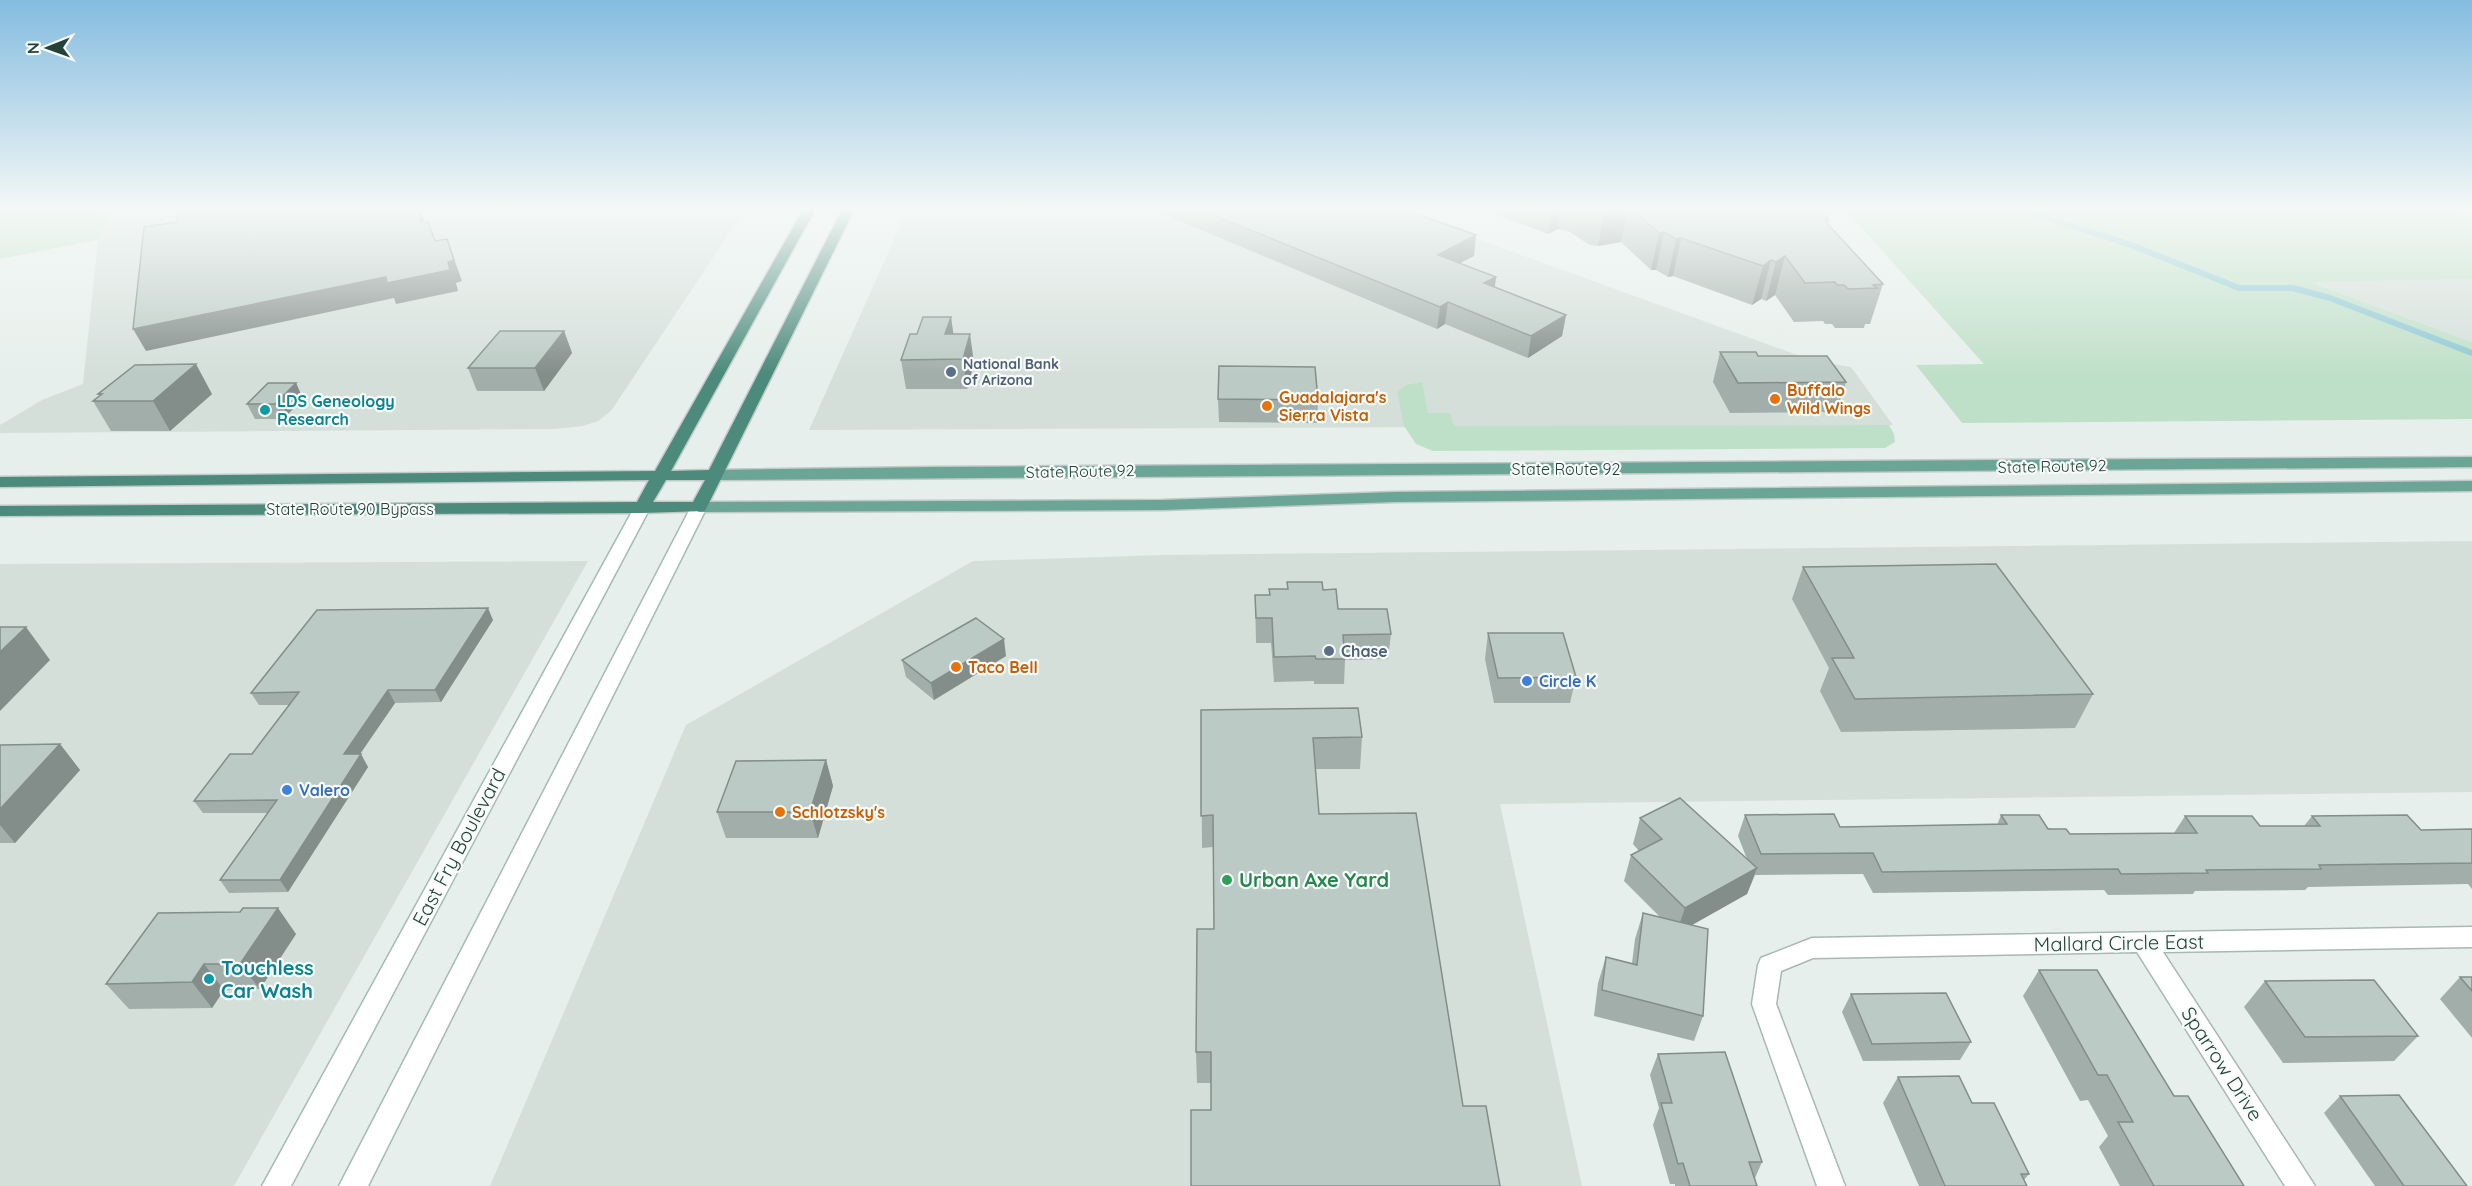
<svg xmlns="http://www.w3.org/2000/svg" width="2472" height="1186" font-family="Quicksand,sans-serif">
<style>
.built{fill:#d4dfda}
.green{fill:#bfe0c8}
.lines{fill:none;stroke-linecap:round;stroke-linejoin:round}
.stream{stroke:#8ec9d4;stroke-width:6}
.minor-casing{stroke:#a8b8b2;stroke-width:3}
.secondary-casing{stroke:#a4bbb3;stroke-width:3}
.primary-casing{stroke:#c2cac8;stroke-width:3}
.trunk-casing{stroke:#c2cac8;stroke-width:3}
.minor{fill:#fff;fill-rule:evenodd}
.secondary{fill:#fff;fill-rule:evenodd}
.primary{fill:#6aa596;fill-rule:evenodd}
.trunk{fill:#4c8a7c;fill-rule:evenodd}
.wall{fill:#a1aea9}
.shaded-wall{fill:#838d89}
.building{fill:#bbcac4;stroke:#838d89;stroke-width:1.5}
.service-dot{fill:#5c6f8a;stroke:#f7fbf9;stroke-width:2}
.food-dot{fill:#e8710a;stroke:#f7fbf9;stroke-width:2}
.culture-dot{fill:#0f9aa8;stroke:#f7fbf9;stroke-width:2}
.shop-dot{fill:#3f7fe0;stroke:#f7fbf9;stroke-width:2}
.leisure-dot{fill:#2e9e5b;stroke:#f7fbf9;stroke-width:2}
.labels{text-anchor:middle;stroke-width:4.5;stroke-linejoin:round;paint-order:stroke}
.far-service-label{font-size:14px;font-weight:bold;fill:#4e5e75;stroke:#f7fbf9;text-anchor:start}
.food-label{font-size:16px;font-weight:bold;fill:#c56008;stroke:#f7fbf9;text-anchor:start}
.culture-label{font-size:16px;font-weight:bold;fill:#0d838f;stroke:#f7fbf9;text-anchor:start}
.street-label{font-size:16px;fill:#24423a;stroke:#f7fbf9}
.service-label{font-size:16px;font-weight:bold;fill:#4e5e75;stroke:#f7fbf9;text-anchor:start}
.shop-label{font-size:16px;font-weight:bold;fill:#366cbe;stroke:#f7fbf9;text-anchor:start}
.near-street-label{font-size:20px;fill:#24423a;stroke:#f7fbf9}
.near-leisure-label{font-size:20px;font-weight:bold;fill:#27864d;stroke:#f7fbf9;text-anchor:start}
.near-culture-label{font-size:20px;font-weight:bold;fill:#0d838f;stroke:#f7fbf9;text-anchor:start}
</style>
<rect width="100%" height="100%" fill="#e6efeb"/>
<g class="built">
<path d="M94,208h652l-135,203 -13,10 -15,5 -29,3 -554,4v-8l42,-25 41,-16 15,-144 10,-23z"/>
<path d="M908,208h483l423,153 37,6 42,58 -1084,5z"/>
<path d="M2472,279v63l-164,-61z"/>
<path d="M2472,541v251l-972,12 82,382h-1092l196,-461 287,-164 191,-6z"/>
<path d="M588,561l-354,625h-234v-622z"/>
</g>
<g class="green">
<path d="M0,208h94l14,9 -10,23 -98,19z"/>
<path d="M1834,208h618l20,8v63l-162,3 162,60v77l-510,4 -46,-58 68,-1 -132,-147z"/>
<path d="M1422,382l6,31h22l4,13 435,-1 5,9 1,8 -10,6 -452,3 -17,-7 -12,-18 -7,-34 9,-7z"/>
</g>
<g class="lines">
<path class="stream" d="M2002,208l37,7 95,31 105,42h53l38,10 142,55"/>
<g class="minor-casing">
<path id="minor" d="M2472,927v20l-309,5 152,234h-30l-148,-234 -324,6 -32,13 -5,33 69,182h-28l-65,-182 6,-39 3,-7 51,-20z"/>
</g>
<g class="secondary-casing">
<g id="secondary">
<path d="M699,502l8,5 -339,679h-29l352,-679z"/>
<path d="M642,503l8,5 -359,678h-29l372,-678z"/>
</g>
</g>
<g class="primary-casing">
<g id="primary">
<path d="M2472,457v10l-1757,13 -8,-5 8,-5 219,-3z"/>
<path d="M2472,481v10l-1077,11 -232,8 -464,2 -8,-5 8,-5 464,-2 232,-8z"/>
</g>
</g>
<g class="trunk-casing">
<path id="trunk" d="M804,208h12l-145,263 38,-1 134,-262h12l-150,303 -63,2 -642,3v-10l637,-4 12,-22 -649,7v-10l655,-6zM666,480h39l-12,22h-40z"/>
</g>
<use href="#minor" class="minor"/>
<use href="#secondary" class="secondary"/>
<use href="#primary" class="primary"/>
<use href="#trunk" class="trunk"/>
</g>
<g class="wall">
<path d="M1149,208h251l74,48 -14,7 36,14 -1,10 71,28 -4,21 -34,22 -83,-34 -8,5z"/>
<path d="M1482,208h336l11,12 -1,4 55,60 -13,40h-5l-1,4h-29l-3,-4h-7l-2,-3 -29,1 -19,-27 -9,6 -5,-2 -9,6 -79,-29 -5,1 -12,-7h-5l-30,-28 -23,4 -8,-1 -22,-14 -10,-2 -10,5 -45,-17z"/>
<path d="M951,317l2,17 21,29 -7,26h-61l-5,-29 16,-26z"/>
<path d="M564,331l8,22 -28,38h-67l-9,-23z"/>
<path d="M1720,352l38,4 88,26 -10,30 -106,1 -17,-31z"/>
<path d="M296,383l7,16 -20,20h-28l-8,-15z"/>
<path d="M98,394h114l-42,37h-59l-18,-30 7,-5z"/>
<path d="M1218,399l100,1 -1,23 -98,-1z"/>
<path d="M1803,567l290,127 -18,34 -234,4 -21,-41 9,-23 -37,-69z"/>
<path d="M1287,582l36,8 15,19 53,25 -3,25 -43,1 -1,24h-30v-3l-40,1 -3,-39h-15l-1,-48h14l18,-6z"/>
<path d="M493,620l-52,82 -46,1 -35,51 8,13 -80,125 -59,1 -9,-13 48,-67h-65l-9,-12 58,-47 37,-49h-30l-8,-12z"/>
<path d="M1488,633l88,44 -6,26h-76l-9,-44z"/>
<path d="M1006,656l-72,44 -28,-23 -4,-17z"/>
<path d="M1201,710l161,27 -2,32h-44l-105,341v-27h-14l-1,-31 18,-123 -1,-82 -11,1z"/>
<path d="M60,744l20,26 -65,73h-15v-98z"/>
<path d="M826,760l7,26 -15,52h-92l-9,-26z"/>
<path d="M1745,815l95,12 157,-2 4,-10 69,19 104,-1 11,-17 75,10h44l8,-10 109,14 51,-1v60l-4,-5 -160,3 -3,3 -110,1 -2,3 -85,1 -4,-5 -231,3 -10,-19 -108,1 -8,19 -55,31 11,91 -9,25 -100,-25 4,-33 8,-26 26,6 3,-24 8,-26 17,4 -36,-36 7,-26 8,-4 -6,-7 7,-26 107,41 -9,-23z"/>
<path d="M296,934l-36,55 -36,1 -12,18 -83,1 -23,-25z"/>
<path d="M2039,970l135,126 70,90h-124l-21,-39 9,-11 -20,-36 -8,1 -57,-105z"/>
<path d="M2460,977h12v61l-32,-39z"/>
<path d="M2265,981l153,55 -24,25 -111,2 -39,-56z"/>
<path d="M1851,994l120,48 -11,18 -97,1 -21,-49z"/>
<path d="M1658,1054l104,108 -7,16 2,8h-82v-2h-5l-17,-59 6,-17 -9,-33z"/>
<path d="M1898,1077l74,26 57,71 -5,6 3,6h-108l-36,-83z"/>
<path d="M2340,1096l127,90h-92l-51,-73z"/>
</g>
<g class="shaded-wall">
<path d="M418,208h3l8,35 -8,-21z"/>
<path d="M1552,208h9l-3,21 -10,5z"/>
<path d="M1614,208h14l-7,34 -23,4 7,-37z"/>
<path d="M1664,232l-8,38h-5l8,-37z"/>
<path d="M1476,235l-2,21 -38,19 2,-20z"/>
<path d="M1681,238l-8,38 -5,1 8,-38z"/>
<path d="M447,239l15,42 -6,2 2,8 -62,13 -2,-6 -248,53 -13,-22 315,-67z"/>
<path d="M1785,256l-10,39 -9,6 10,-39z"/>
<path d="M1771,260l-10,39 -9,6 11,-39z"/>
<path d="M1496,277l-3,21 -9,-15z"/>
<path d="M1448,302l-3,22 -8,5 3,-22z"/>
<path d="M1566,315l-4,21 -34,22 3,-22z"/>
<path d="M951,317l4,28 -10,-11z"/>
<path d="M564,331l8,22 -28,38 -9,-23z"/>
<path d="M970,334l4,29 -7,26 -4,-30z"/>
<path d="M196,364l16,30 -42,37 -17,-30z"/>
<path d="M296,383l7,16 -20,20 -8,-15z"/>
<path d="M488,608l5,12 -52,82 -6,-12z"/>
<path d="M26,627l24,33 -50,51v-59z"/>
<path d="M1004,639l2,17 -72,44 -3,-17z"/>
<path d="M388,690l7,13 -44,64 -7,-13z"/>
<path d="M60,744l20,26 -65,73 -15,-18v-16z"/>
<path d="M361,754l7,13 -80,125 -8,-12z"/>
<path d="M826,760l7,26 -15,52 -8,-26z"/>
<path d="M1757,868l-10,26 -71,40 9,-26z"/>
<path d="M278,908l18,26 -36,55 -20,-25z"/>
<path d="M204,964l20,26 -12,18 -20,-26z"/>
</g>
<g class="building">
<path d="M190,208h228l3,14h7l7,19 12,-2 7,21 -6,2 2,8 -63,13 -1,-6 -253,52 11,-102 33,-5 1,-9 11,-2z"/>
<path d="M1196,208h204l76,27 -38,20 58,22 -12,6 82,32 -35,21 -83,-34 -8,5z"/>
<path d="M1596,208h18l-9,1z"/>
<path d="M1631,208h187l11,12h-5l59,64 -10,1 4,3 -29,1 -4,-4h-7l-2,-3 -30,1 -20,-27 -9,6 -5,-2 -8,6 -82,-28 -5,1 -12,-7 -5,1z"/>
<path d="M923,317h28l-6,17h25l-7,25 -62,1 9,-26h7z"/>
<path d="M500,331h64l-29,37h-67z"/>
<path d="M1720,352h36l2,4h69l19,26 -108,1z"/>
<path d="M196,364l-43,37h-60l9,-7h-4l37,-29z"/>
<path d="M1219,366l96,1 3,33 -100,-1z"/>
<path d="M268,383h28l-21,21h-28z"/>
<path d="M1996,564l97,130 -238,5 -23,-41h22l-51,-91z"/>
<path d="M1287,582h35l1,8 13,-1 2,20h49l4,25 -48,1 2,24h-29l-1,-3 -41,1 -2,-39h-16l-1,-23h15l-1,-6h19z"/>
<path d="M488,608l-53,82h-47l-44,64h17l-81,126h-60l57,-80 -83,1 36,-47h22l47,-62 -48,1 66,-83z"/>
<path d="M976,618l28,21 -73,44 -29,-23z"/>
<path d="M0,627h26l-26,25z"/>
<path d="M1488,633h75l13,44 -78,1z"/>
<path d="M1358,708l4,29 -49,1 6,76 97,-1 47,293h23l14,80h-309v-76h20v-58h-15l1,-123h17l-1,-114 -12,1v-106z"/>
<path d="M60,744l-60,65v-64z"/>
<path d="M826,760l-16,52h-93l19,-51z"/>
<path d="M1680,798l77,70 -72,40 -54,-53 31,-16 -22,-21z"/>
<path d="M1834,814l6,13 167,-3 -6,-9h38l9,14h18l4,5 127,-1 -12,-17h67l8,10h60l-8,-10 95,-1 14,15 51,-1v34l-153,2 2,4 -115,1 2,3 -87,1 -3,-5 -236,3 -9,-19 -112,1 -16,-39z"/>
<path d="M243,908h35l-38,56h-36l-12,18 -86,2 52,-71 82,-1z"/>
<path d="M1643,913l65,16 -5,87 -101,-26 4,-33 31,8z"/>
<path d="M2039,970h58l77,126h14l56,90h-90l-36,-64h15l-26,-47h-9z"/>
<path d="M2460,977h12v14z"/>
<path d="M2374,980l44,56 -113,1 -40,-56z"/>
<path d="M1946,993l25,49 -99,2 -21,-50z"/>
<path d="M1725,1052l37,110h-13l8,24h-67l-7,-23 -5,1 -17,-61h11l-14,-49z"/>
<path d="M1959,1076l13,27h22l35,71h-8l6,12h-82l-47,-109z"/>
<path d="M2399,1095l68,91h-63l-64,-90z"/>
</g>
<linearGradient id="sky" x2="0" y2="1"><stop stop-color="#84bce0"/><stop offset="0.56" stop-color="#f4f8f6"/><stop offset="1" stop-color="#f4f8f6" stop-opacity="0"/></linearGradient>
<rect width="2472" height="374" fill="url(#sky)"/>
<g class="service-dot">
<circle cx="951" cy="372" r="6"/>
<circle cx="1329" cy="651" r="6"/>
</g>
<g class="food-dot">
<circle cx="1775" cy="399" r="6"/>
<circle cx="1267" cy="406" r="6"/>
<circle cx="956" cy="667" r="6"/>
<circle cx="780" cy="812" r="6"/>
</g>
<g class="culture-dot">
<circle cx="265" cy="410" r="6"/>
<circle cx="209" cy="979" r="6"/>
</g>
<g class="shop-dot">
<circle cx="1527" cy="681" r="6"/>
<circle cx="287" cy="790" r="6"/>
</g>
<circle class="leisure-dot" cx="1227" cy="880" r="6"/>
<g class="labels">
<g class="far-service-label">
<text x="963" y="369">National Bank<tspan x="963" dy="16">of Arizona</tspan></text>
</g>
<g class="food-label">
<text x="1787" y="396">Buffalo<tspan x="1787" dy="18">Wild Wings</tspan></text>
<text x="1279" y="403">Guadalajara's<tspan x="1279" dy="18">Sierra Vista</tspan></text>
<text x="968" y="673">Taco Bell</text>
<text x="792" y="818">Schlotzsky's</text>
</g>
<g class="culture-label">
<text x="277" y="407">LDS Geneology<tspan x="277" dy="18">Research</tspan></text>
</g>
<g class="street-label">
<text transform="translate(2052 466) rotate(-1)" y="6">State Route 92</text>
<text x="1566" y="475">State Route 92</text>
<text transform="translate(1080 471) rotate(-1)" y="6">State Route 92</text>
<text x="350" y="515">State Route 90 Bypass</text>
</g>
<g class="service-label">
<text x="1341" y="657">Chase</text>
</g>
<g class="shop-label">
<text x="1539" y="687">Circle K</text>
<text x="299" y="796">Valero</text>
</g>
<g class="near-street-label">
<text transform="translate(459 847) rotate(-62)" y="7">East Fry Boulevard</text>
<text transform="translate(2119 943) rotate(-1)" y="7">Mallard Circle East</text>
<text transform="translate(2222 1064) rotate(57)" y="7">Sparrow Drive</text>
</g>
<g class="near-leisure-label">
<text x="1239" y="887">Urban Axe Yard</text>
</g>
<g class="near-culture-label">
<text x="221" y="975">Touchless<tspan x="221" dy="23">Car Wash</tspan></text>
</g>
</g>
<g transform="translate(48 48) rotate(269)" stroke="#f7fbf9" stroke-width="4.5" paint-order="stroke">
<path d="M0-4.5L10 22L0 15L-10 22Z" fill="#24423a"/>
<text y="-9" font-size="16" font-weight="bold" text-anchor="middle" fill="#24423a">N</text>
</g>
</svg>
